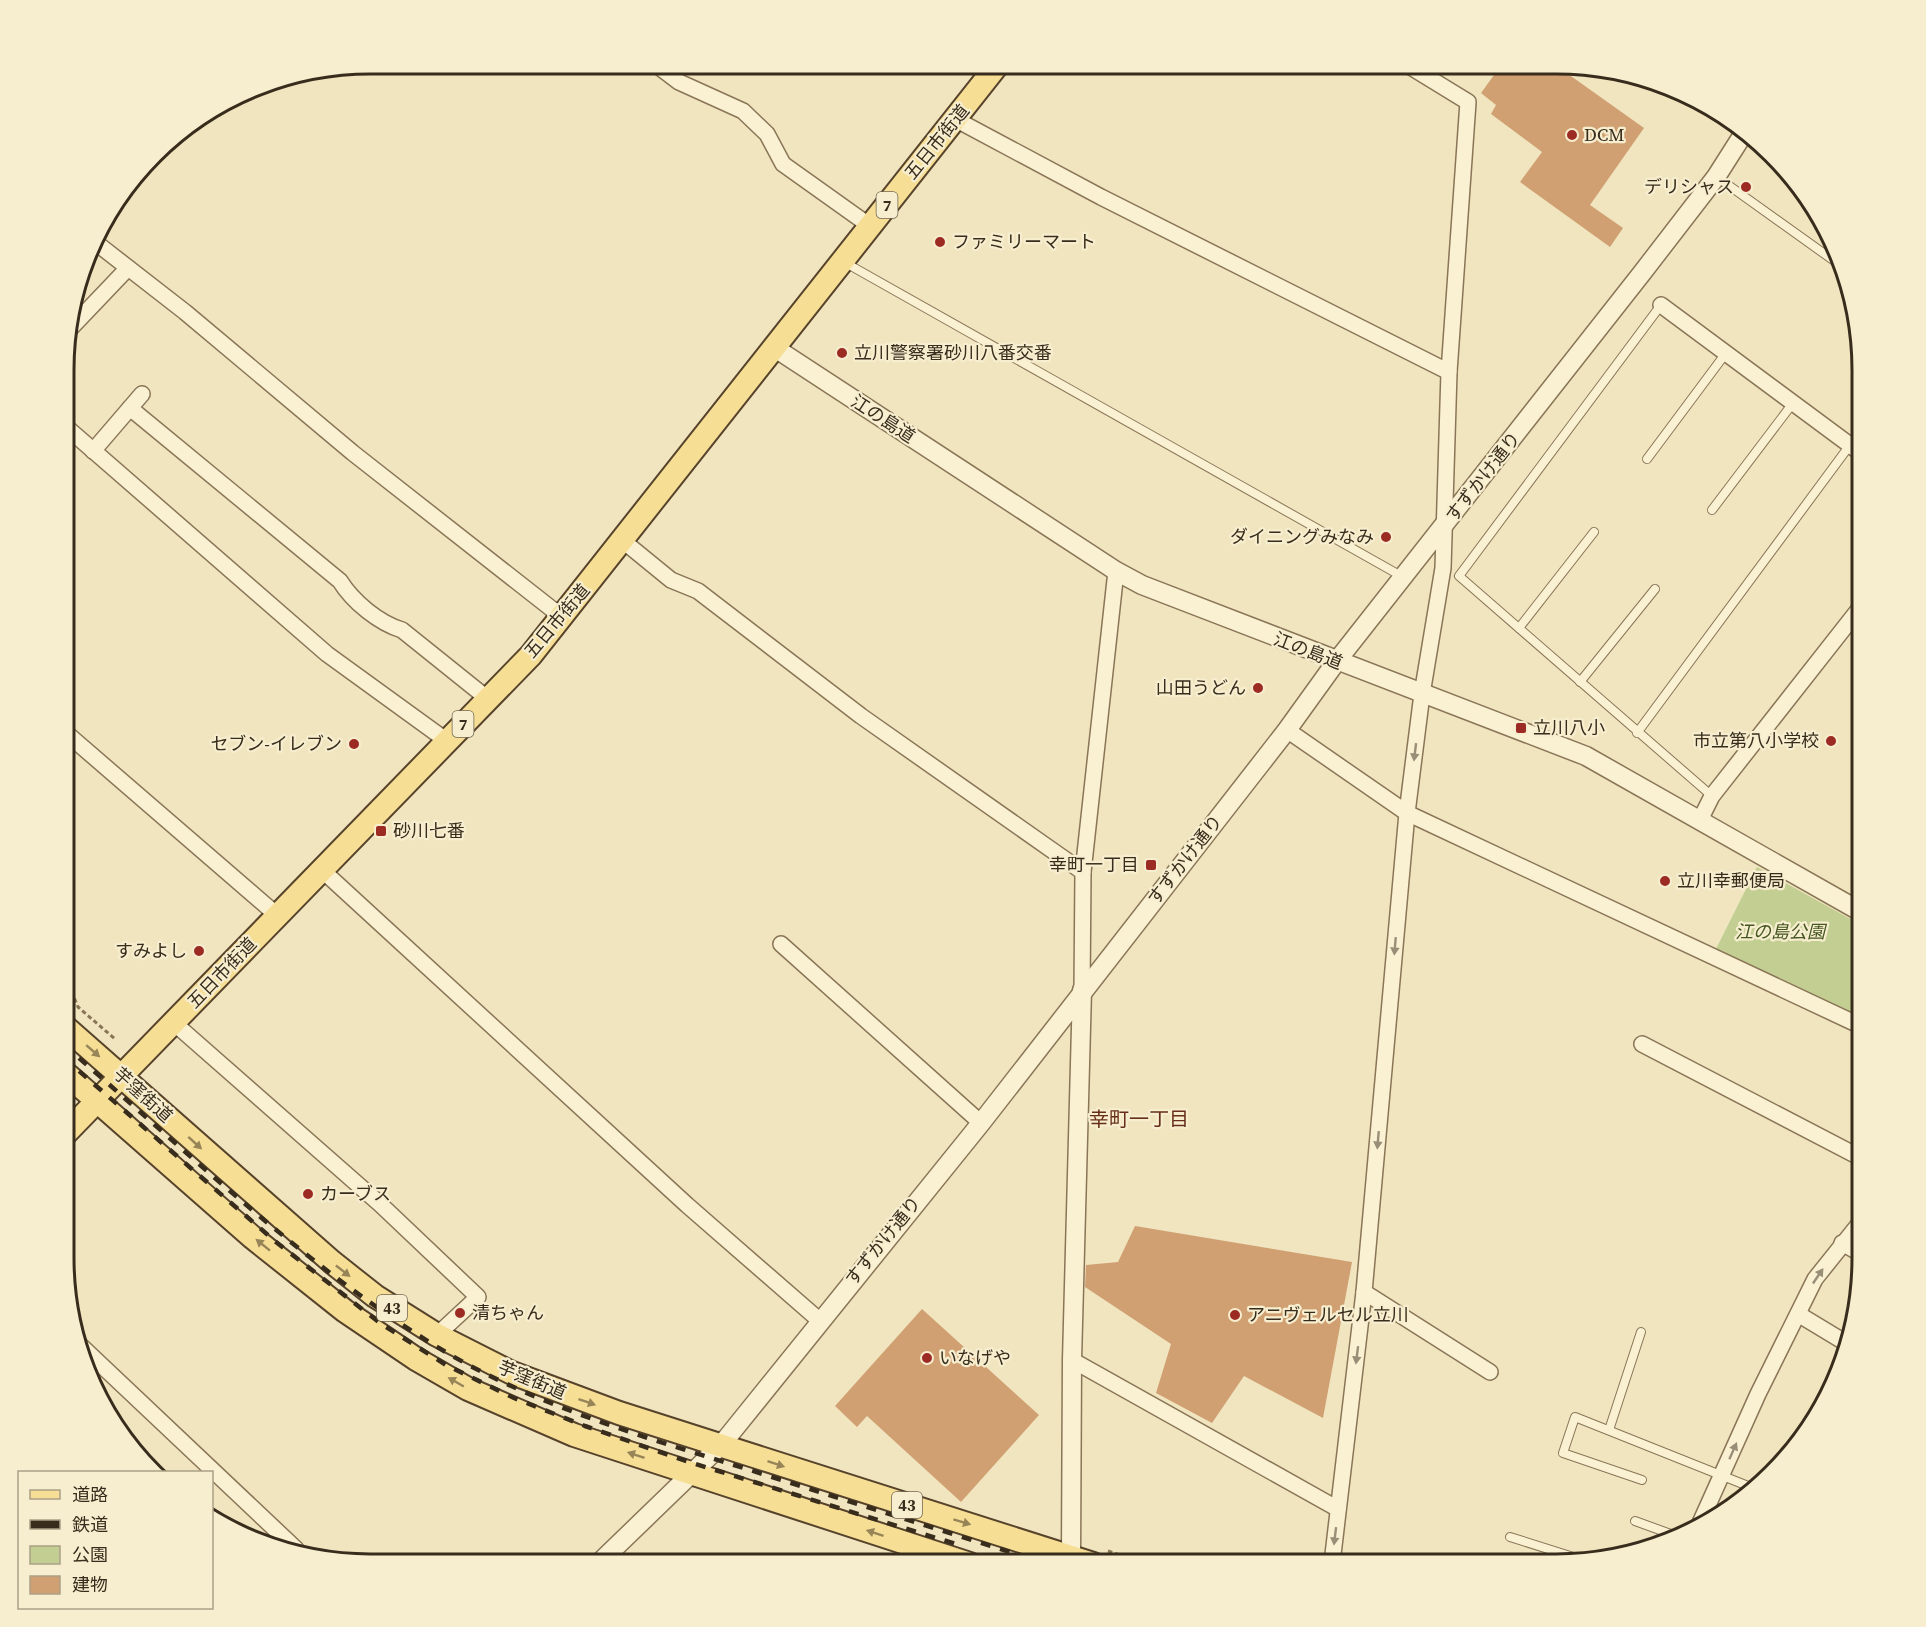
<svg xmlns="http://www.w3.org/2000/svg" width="1926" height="1627" font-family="'Source Serif 4','Noto Sans JP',serif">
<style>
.green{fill:#c3ce93}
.building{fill:#d0a073}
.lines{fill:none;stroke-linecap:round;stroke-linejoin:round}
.service-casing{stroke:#8a7557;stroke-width:10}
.minor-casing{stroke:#8a7557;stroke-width:18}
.tertiary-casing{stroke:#8a7557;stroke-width:21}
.primary-casing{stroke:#57432b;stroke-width:26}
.path{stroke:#8a7557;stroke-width:3;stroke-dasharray:4.5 3;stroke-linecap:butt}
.service{stroke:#faf1d3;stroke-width:8}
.minor{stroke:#faf1d3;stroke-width:15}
.tertiary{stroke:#faf1d3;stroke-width:18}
.primary{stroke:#f6de95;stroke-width:22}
.rail{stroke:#382c1c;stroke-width:4.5;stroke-dasharray:10 10;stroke-linecap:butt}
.oneway{fill:#998e78}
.oneway2{fill:#978558}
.poi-dot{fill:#9c2b24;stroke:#f7eecf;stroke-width:2}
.labels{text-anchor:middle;stroke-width:4.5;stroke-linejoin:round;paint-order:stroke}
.shield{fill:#f7eecf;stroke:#716652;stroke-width:1.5}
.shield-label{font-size:16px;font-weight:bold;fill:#382c1c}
.poi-label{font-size:18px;fill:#382c1c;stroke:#f7eecf;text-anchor:start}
.street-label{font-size:18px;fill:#382c1c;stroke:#f7eecf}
.park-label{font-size:18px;font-style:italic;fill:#455621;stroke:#f7eecf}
.neighbourhood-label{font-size:20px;fill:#672f19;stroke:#f7eecf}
.rim{fill:none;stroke:#382c1c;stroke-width:3}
</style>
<rect width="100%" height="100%" fill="#f0e5bf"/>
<path class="green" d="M1757,867l106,59v93l-149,-66z"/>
<g class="building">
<path d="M1502,64h52l90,64 -54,77 33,23 -13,19 -90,-65 22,-30 -51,-38 5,-9 -15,-12z"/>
<path d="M1135,1226l217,36 -29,156 -79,-42 -32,47 -56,-30 15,-49 -86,-57 1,-22 32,-3z"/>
<path d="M922,1309l117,106 -78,87 -94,-86 -10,11 -22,-21z"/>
</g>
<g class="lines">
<g class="service-casing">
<g id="service">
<path d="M1717,177l123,88"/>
<path d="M844,262l559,315"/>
<path d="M1661,305l-202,271 253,220"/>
<path d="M1647,459l79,-106"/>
<path d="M1712,510l81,-107"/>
<path d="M1519,628l75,-96"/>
<path d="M1580,682l75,-93"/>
<path d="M1637,733l213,-288"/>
<path d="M1609,1430l32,-98"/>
<path d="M1642,1480l-79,-27 12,-36 178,71"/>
<path d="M1635,1521l44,16"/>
<path d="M1510,1537l76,24"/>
</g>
</g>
<g class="minor-casing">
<g id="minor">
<path d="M654,63l25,19 64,29 24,23 16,30 87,62"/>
<path d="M1406,64l62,38 -19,270"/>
<path d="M955,119l146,78 348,175 -6,196 -21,126 -15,119 -43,479 -32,271"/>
<path d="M95,242l90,70 168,141 209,164"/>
<path d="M1661,305l201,149"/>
<path d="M66,333l62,-65"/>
<path d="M130,408l210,173c13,21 39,42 62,49l86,69"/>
<path d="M65,426l262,228 120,87"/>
<path d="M93,451l49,-57"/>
<path d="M622,540l49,40 27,11 163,125 222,156 33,-301"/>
<path d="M1287,730l120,83 456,214"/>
<path d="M65,732l213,184"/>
<path d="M1700,820l12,-24 151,-192"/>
<path d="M322,870l365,335 132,115"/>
<path d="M781,944l200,179"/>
<path d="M1082,990l1,-118"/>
<path d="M174,1023l206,181 98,93 -41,38"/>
<path d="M1642,1044l221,115"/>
<path d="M1842,1243l21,12"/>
<path d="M1364,1292l126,80"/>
<path d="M1798,1314l48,29"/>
<path d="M79,1344l217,205"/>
<path d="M1072,1360l266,149"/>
<path d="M1700,1523l58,-129 57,-115 48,-60"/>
</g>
</g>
<g class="tertiary-casing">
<g id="tertiary">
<path d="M775,348l341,223 26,14 444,171 277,157"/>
<path d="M598,1564l124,-120 259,-321 306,-393 49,-68 306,-389 74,-96 28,-44"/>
<path d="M1069,1564l2,-8 1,-196 10,-370"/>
</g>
</g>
<g class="primary-casing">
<g id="primary">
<path d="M64,1026l268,236 43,34 62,39 75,38 107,40 474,151"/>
<path d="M64,1072l188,165 93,74 71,48 52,30 106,46 396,129"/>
<path d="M64,1135l467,-480 468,-592"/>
</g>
</g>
<g class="path">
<path d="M64,988l9,7 5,12 37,32"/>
<path d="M64,1001l12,5"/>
<path d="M1108,1551l40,13"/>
</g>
<use href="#service" class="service"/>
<use href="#minor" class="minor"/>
<use href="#tertiary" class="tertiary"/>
<use href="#primary" class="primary"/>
<g class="rail">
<path d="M64,1045c123,106 246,227 385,309 88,51 188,81 285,111 105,33 209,66 314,99"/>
<path d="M64,1058l212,184 104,81 66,42 68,33 71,28 104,36 267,82"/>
</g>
</g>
<defs><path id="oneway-solid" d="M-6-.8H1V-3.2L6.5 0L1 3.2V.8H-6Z" transform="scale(1.5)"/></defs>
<g class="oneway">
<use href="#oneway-solid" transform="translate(1415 752) rotate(97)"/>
<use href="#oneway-solid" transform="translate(1395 946) rotate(95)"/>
<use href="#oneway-solid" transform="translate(1378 1140) rotate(95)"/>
<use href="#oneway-solid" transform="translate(1818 1276) rotate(-56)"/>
<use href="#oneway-solid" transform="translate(1357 1355) rotate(97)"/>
<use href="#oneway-solid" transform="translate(1733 1451) rotate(-66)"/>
<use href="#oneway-solid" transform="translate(1335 1536) rotate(97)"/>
</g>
<g class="oneway2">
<use href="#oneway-solid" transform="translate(93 1051) rotate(41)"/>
<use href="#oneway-solid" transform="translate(195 1143) rotate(42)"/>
<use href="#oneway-solid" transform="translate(263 1245) rotate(-141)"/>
<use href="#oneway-solid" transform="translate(343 1271) rotate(38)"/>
<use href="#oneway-solid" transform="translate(456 1382) rotate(-150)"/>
<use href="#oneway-solid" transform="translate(587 1402) rotate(19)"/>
<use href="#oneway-solid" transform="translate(636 1455) rotate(-162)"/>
<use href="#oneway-solid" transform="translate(776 1464) rotate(18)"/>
<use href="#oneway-solid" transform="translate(962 1522) rotate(17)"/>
<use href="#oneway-solid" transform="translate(875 1533) rotate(-162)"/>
</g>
<g class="poi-dot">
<circle cx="1572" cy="135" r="6"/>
<circle cx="1746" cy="187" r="6"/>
<circle cx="940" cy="242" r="6"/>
<circle cx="842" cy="353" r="6"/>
<circle cx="1386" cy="537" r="6"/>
<circle cx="1258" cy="688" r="6"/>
<rect x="1515" y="722" width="12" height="12" rx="3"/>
<circle cx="1831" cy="741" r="6"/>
<circle cx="354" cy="744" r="6"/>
<rect x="375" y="825" width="12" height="12" rx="3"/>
<rect x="1145" y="859" width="12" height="12" rx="3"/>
<circle cx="1665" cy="881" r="6"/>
<circle cx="199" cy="951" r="6"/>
<circle cx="308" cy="1194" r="6"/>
<circle cx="460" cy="1313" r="6"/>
<circle cx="1235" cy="1315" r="6"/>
<circle cx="927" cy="1358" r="6"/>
</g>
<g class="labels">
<g class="shield">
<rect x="876.5" y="192" width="21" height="26" rx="4.5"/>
<rect x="452.5" y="711" width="21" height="26" rx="4.5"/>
<rect x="377" y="1295" width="30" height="26" rx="4.5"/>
<rect x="892" y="1492" width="30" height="26" rx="4.5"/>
</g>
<g class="shield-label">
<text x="887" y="211">7</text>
<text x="463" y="730">7</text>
<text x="392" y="1314">43</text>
<text x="907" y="1511">43</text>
</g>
<g class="poi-label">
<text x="1584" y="141">DCM</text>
<text x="1734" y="193" text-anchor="end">デリシャス</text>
<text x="952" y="248">ファミリーマート</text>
<text x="854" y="359">立川警察署砂川八番交番</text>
<text x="1374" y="543" text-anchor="end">ダイニングみなみ</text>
<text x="1246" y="694" text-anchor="end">山田うどん</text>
<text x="1533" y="734">立川八小</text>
<text x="1819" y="747" text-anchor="end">市立第八小学校</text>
<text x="342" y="750" text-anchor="end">セブン-イレブン</text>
<text x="393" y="837">砂川七番</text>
<text x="1139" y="871" text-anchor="end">幸町一丁目</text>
<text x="1677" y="887">立川幸郵便局</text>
<text x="187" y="957" text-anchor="end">すみよし</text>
<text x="320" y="1200">カーブス</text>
<text x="472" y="1319">清ちゃん</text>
<text x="1247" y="1321">アニヴェルセル立川</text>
<text x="939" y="1364">いなげや</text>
</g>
<g class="street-label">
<text transform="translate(937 142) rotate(-51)" y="6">五日市街道</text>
<text transform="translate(883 419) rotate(33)" y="6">江の島道</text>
<text transform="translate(1483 477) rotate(-52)" y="6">すずかけ通り</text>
<text transform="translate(557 621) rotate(-50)" y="6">五日市街道</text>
<text transform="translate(1308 651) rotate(21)" y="6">江の島道</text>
<text transform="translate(1185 860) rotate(-52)" y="6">すずかけ通り</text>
<text transform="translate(222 973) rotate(-46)" y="6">五日市街道</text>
<text transform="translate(143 1095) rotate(42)" y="6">芋窪街道</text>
<text transform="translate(883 1241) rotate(-51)" y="6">すずかけ通り</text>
<text transform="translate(532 1380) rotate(23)" y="6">芋窪街道</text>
</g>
<g class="park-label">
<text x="1780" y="938">江の島公園</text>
</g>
<g class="neighbourhood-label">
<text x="1139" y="1126">幸町一丁目</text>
</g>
</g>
<path d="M0 0H1926V1627H0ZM370 74H1556A296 296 0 0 1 1852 370V1258A296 296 0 0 1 1556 1554H370A296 296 0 0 1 74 1258V370A296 296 0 0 1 370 74Z" fill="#f7eecf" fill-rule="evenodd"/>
<path class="rim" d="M370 74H1556A296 296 0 0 1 1852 370V1258A296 296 0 0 1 1556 1554H370A296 296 0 0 1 74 1258V370A296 296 0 0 1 370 74Z"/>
<rect x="18" y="1471" width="195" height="138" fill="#f7eecf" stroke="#aba087" stroke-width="1.5"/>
<rect x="30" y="1490" width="30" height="9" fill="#f6de95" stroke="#aba087" stroke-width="1.5"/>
<text x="72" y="1501" font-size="18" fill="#382c1c">道路</text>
<rect x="30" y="1520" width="30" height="9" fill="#382c1c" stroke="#aba087" stroke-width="1.5"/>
<text x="72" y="1531" font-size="18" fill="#382c1c">鉄道</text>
<rect x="30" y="1546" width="30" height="18" fill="#c3ce93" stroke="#aba087" stroke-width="1.5"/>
<text x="72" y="1561" font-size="18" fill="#382c1c">公園</text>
<rect x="30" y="1576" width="30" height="18" fill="#d0a073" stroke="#aba087" stroke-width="1.5"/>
<text x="72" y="1591" font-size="18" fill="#382c1c">建物</text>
</svg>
